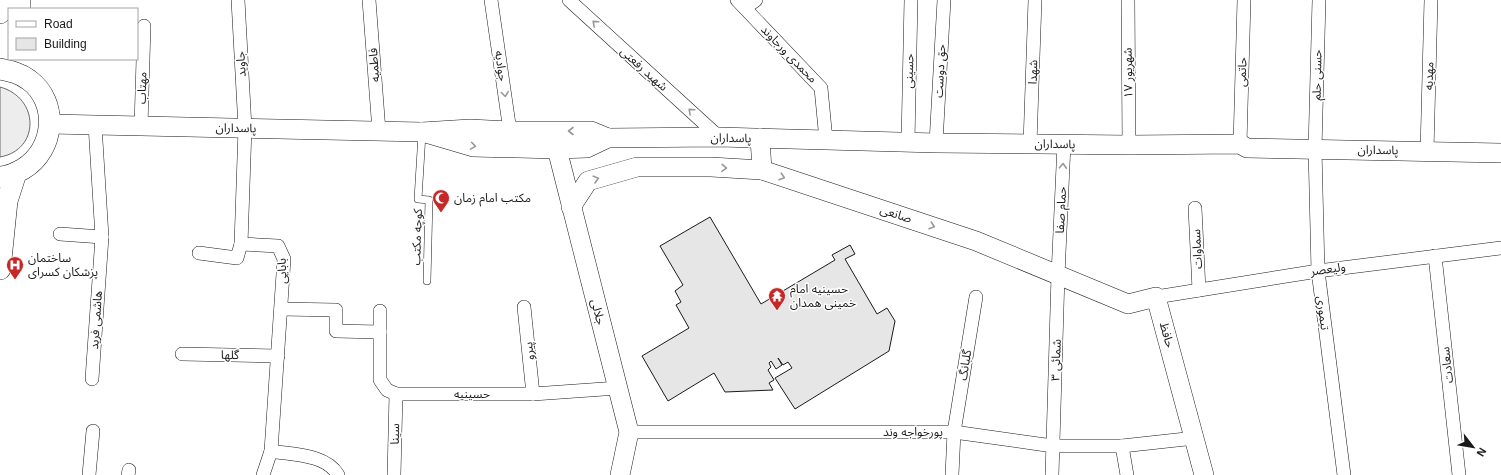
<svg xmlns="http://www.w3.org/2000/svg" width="1501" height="475" font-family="Helvetica,'Noto Sans Arabic',sans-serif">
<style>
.green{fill:#ededed;stroke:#6a6a6a}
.building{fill:#e6e6e6;stroke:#1a1a1a}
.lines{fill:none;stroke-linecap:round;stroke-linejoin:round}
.lane-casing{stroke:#1a1a1a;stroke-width:8}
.street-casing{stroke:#1a1a1a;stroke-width:14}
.secondary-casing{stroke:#1a1a1a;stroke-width:20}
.primary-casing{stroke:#1a1a1a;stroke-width:22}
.lane{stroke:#fff;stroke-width:7}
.street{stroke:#fff;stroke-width:13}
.secondary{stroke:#fff;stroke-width:19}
.primary{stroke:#fff;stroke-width:21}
.oneway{stroke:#989898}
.labels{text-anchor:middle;stroke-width:3;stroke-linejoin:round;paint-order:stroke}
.street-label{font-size:12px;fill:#1a1a1a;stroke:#fff}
.poi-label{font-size:12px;fill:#1a1a1a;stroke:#fff;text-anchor:start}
</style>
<rect width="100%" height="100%" fill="#fff"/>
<path class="green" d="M0,87c40,11 40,63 0,70z"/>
<path class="building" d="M710,217l51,87 74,-44 -3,-5 18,-10 5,9 -10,5 32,55 10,-6 8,13 -6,30 -94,58 -20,-31 17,-10 -4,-6 -5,3 -5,-7 4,7 -6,4 -5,-8 -2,2 2,4 -3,3 6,10 -5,3 4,7 -48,2 -11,-19 -46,28 -26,-45 47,-28 -13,-23 5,-3 -6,-11 8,-6 -23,-39z"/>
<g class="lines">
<g class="lane-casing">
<path id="lane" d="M422,134l-4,65 11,1 -2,81"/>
</g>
<g class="street-casing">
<g id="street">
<path d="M238,0l7,128 -4,116 37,2 6,13 -13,192"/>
<path d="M369,0l10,131"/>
<path d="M491,0l19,131"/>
<path d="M569,0l150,137"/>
<path d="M737,0l84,88 5,52"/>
<path d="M1128,0l1,145"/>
<path d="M1319,0l-4,149 3,122 26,204"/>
<path d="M745,8l11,-8"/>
<path d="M141,126l3,-100"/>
<path d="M908,141l3,-141"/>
<path d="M936,143l8,-143"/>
<path d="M1030,144l5,-144"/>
<path d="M1240,144l4,-144"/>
<path d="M1427,151l4,-151"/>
<path d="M1195,208l4,82"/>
<path d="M60,234l42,3"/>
<path d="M199,253l38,5 4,-14"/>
<path d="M1435,256l24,219"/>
<path d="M1156,297l162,-26 183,-23"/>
<path d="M524,307l9,87"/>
<path d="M281,309l55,1v21l44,1"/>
<path d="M380,311v69l7,10 9,4h137l85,-6"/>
<path d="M182,354l96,2"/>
<path d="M92,379l10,-142 -7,-112"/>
<path d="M629,432h325l99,14h69l73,-8"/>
<path d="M1122,446l5,29"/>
<path d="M89,475l4,-44"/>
<path d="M128,475l1,-5"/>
<path d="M263,475l8,-24c22,4 55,3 67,24"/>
<path d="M394,475l2,-81"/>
<path d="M952,475l2,-43 22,-135"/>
<path d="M1052,475l6,-200 6,-131"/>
</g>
</g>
<g class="secondary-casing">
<g id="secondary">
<path d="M50,124l372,8 48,-3 40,2h81l17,7"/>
<path d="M422,132l51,15 84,2 30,-1 21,-10 111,-1 217,6 193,2 111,-1 7,4 254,5"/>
<path d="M760,138l2,32 214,71 152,63 28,-7 48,178"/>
<path d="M557,149l72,283 -9,43"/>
<path d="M571,207l17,-26 49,-14h74l51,3"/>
</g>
</g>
<g class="primary-casing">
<g id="primary">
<path d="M20,9v-9"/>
<path d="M0,13l1,-13"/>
<path d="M0,69c10,2 20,4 29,11 30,22 26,70 -6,89 -7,4 -15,8 -23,8"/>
<path d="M0,269l7,-68 9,-28"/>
</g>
</g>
<use href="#lane" class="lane"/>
<use href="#street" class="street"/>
<use href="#secondary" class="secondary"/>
<use href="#primary" class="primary"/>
</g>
<defs><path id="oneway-chevron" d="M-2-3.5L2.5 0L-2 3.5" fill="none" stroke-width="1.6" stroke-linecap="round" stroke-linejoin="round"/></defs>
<g class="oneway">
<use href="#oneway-chevron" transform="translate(595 23) rotate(-138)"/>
<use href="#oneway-chevron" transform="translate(505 94) rotate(82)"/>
<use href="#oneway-chevron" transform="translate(691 111) rotate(-138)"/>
<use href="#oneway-chevron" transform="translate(571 131) rotate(180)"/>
<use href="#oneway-chevron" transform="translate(473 146) rotate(9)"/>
<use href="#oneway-chevron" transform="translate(1063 166) rotate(-87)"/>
<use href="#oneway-chevron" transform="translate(724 168) rotate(3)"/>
<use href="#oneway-chevron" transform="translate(782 177) rotate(18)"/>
<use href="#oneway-chevron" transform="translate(596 179) rotate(-15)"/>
<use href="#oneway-chevron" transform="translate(932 226) rotate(18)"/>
</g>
<defs>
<g id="mosque-pin" transform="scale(0.9)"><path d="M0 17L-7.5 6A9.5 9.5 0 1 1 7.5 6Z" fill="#c62828" stroke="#fff"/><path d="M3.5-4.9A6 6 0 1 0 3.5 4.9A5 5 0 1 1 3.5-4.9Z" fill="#fff"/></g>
<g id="hospital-pin" transform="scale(0.9)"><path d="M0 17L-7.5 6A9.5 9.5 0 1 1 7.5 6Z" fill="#c62828" stroke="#fff"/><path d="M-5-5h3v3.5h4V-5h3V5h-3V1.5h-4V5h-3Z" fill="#fff"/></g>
<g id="temple-pin" transform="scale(0.9)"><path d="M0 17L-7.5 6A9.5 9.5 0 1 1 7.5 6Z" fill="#c62828" stroke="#fff"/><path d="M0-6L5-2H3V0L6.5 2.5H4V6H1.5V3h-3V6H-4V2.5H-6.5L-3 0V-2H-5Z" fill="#fff"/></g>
</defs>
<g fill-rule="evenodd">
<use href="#mosque-pin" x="441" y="198"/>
<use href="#hospital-pin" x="15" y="265"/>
<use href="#temple-pin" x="777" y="296"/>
</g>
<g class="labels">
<g class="street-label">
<text transform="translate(789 54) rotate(46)" y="4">محمدی ورجاوند</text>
<text transform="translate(241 64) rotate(-93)" y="4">جاوید</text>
<text transform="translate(374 65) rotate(-94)" y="4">فاطمیه</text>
<text transform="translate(501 66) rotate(82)" y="4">جوادیه</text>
<text transform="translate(644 69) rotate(42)" y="4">شهید رفعتی</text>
<text transform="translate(909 71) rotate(-88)" y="4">حسینی</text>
<text transform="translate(940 71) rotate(-87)" y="4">حق دوست</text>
<text transform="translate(1033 72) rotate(-88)" y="4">شهدا</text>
<text transform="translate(1242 72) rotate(-88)" y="4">حاتمی</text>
<text transform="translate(1128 73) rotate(-91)" y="4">۱۷ شهریور</text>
<text transform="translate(1317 75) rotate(-89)" y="4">حسنی حلم</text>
<text transform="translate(1429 76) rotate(-88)" y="4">مهدیه</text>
<text transform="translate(142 88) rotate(-88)" y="4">مهتاب</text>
<text transform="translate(236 128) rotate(1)" y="4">پاسداران</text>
<text transform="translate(731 138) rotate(1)" y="4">پاسداران</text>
<text transform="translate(1055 144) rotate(1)" y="4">پاسداران</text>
<text transform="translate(1378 150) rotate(1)" y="4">پاسداران</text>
<text transform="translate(1061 210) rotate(-87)" y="4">حمام صفا</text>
<text transform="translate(896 214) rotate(18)" y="4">صانعی</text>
<text transform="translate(417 237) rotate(-88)" y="4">کوچه مکتب</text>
<text transform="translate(1197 249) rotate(-93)" y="4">سماوات</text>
<text transform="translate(1328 269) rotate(-8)" y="4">ولیعصر</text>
<text transform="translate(282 271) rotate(-92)" y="4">بابایی</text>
<text transform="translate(598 312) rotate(76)" y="4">جلالی</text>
<text transform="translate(1323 313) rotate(83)" y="4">تیموری</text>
<text transform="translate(96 320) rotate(-86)" y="4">هاشمی فرید</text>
<text transform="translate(1167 335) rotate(75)" y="4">حافظ</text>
<text transform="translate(529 351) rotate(-96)" y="4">پیرو</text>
<text transform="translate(230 355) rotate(1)" y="4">گلها</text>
<text transform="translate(1056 360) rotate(-88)" y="4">شمائی ۳</text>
<text transform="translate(965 365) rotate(-81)" y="4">گلبانگ</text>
<text transform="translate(1447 365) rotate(-96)" y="4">سعادت</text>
<text x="472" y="398">حسینیه</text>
<text x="913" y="436">پورخواجه وند</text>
<text transform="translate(395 434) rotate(-89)" y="4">سینا</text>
</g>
<g class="poi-label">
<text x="454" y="202">مکتب امام زمان</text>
<text x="28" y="262">ساختمان<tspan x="28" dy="14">پزشکان کسرای</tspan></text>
<text x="790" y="293">حسینیه امام<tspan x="790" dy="14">خمینی همدان</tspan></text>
</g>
</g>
<rect x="8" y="8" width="130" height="52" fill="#ffffff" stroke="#a3a3a3"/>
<rect x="16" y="21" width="20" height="6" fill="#ffffff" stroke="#a3a3a3"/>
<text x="44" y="28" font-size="12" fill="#1a1a1a">Road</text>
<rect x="16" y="38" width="20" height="12" fill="#e6e6e6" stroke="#a3a3a3"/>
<text x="44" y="48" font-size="12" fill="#1a1a1a">Building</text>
<g transform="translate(1473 447) rotate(121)" stroke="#ffffff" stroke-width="3" paint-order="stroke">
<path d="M0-3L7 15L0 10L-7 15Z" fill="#1a1a1a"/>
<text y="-6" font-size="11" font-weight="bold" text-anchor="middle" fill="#1a1a1a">N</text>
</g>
</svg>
